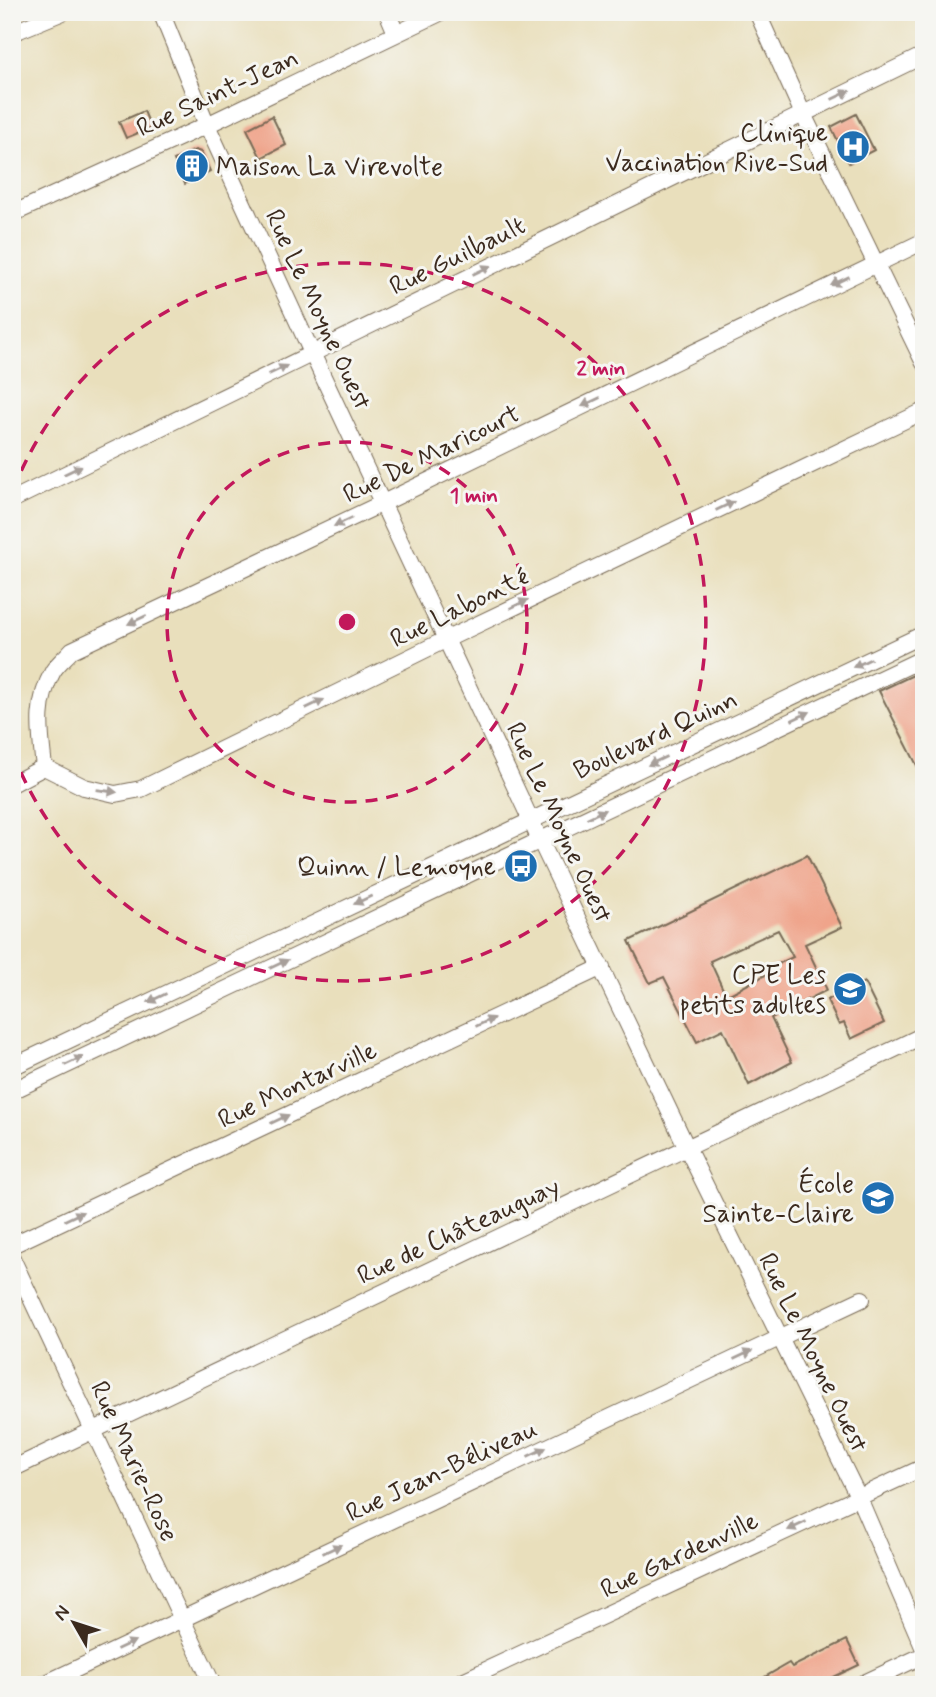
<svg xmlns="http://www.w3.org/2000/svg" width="936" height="1697" font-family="Mynerve,sans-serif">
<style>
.building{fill:#efa48b;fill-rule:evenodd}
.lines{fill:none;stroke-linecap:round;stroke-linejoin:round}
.minor-casing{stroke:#786955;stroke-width:18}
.minor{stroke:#fff;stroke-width:16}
.oneway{fill:#a79f9a}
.ring{fill:none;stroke:#c2185b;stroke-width:3.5;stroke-dasharray:12 9}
.labels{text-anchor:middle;stroke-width:6;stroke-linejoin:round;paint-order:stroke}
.street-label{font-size:26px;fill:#3b2a1e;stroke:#f6f6f2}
.poi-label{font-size:26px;fill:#3b2a1e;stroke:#f6f6f2;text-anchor:end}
.centre{fill:#c2185b;stroke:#f6f6f2;stroke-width:3.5}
.ring-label{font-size:21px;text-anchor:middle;font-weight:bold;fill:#c2185b;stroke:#f6f6f2;stroke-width:6;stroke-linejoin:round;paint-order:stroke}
</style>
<rect width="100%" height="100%" fill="#f6f6f2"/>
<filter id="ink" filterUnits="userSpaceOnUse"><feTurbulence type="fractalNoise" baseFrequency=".0143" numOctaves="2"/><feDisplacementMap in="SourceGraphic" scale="14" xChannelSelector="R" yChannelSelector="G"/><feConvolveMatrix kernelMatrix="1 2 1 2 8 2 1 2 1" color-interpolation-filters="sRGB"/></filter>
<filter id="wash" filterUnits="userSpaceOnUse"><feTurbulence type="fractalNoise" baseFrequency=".00686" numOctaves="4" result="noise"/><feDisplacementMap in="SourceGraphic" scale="28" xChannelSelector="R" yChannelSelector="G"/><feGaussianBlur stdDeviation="1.57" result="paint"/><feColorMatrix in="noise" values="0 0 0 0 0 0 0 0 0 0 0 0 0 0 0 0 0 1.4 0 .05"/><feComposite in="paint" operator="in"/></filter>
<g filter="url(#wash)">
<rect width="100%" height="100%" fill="#e9dfbc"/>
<g id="blocks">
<g class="building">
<path d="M144,111l7,17 -25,10 -7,-16z"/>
<path d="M856,114l18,36 -25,13 -18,-36z"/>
<path d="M272,116l14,29 -25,13 -14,-29z"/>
<path d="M195,150l6,2 9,19 -25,13 -11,-24z"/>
<path d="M924,670v109l-45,-88z"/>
<path d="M807,855l35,72 -37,17 22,46 -56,28 21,44 -43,23 -26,-56 -26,13 -33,-65 -14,6 -21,-42zM778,930l15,27 -24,11 2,4 -45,24 -16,-35z"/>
<path d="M864,982l20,41 -33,16 -7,-16 -5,2 -12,-25z"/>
<path d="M847,1640l12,25 -42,20h-66l38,-22 3,4z"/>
</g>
</g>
</g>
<g filter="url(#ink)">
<use href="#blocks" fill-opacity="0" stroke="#786955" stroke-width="2"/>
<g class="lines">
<g class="minor-casing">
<g id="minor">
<path d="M161,12l46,113 105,228 228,487 147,308 172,350 65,151"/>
<path d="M387,12l9,21"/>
<path d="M757,12l46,102 121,249"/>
<path d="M12,33l51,-21"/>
<path d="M12,214l195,-89 235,-113"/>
<path d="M12,500l912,-445"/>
<path d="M44,767c-4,-35 -9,-63 9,-96 5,-8 13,-14 19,-21l311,-147 541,-262"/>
<path d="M44,767l40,20 31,7 26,-5 306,-150 477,-228"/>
<path d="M12,784l32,-17"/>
<path d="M12,1067l912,-433"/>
<path d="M12,1091l912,-433"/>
<path d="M12,1245l590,-278"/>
<path d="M12,1258l201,427"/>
<path d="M12,1469l912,-434"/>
<path d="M42,1685l820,-386"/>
<path d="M454,1685l470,-218"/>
<path d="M860,1685l64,-30"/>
</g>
</g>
<use href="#minor" class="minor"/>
</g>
<defs><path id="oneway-solid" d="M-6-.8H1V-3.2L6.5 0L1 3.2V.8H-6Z" transform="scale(1.75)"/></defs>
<g class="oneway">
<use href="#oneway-solid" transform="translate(841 95) rotate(-26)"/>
<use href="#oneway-solid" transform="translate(482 270) rotate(-26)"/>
<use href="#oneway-solid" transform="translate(840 281) rotate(154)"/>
<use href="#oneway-solid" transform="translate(278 370) rotate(-26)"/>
<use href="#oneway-solid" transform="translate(591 402) rotate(154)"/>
<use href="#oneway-solid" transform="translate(73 470) rotate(-26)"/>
<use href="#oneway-solid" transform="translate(725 506) rotate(-26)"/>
<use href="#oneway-solid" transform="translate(343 522) rotate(155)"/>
<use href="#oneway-solid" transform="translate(519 604) rotate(-26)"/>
<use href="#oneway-solid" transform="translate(137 620) rotate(155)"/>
<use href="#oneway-solid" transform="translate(862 663) rotate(155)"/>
<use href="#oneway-solid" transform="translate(315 704) rotate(-26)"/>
<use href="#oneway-solid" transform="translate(801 716) rotate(-25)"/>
<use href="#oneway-solid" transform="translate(657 761) rotate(155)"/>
<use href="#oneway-solid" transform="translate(107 791) rotate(8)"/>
<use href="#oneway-solid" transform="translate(596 814) rotate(-25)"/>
<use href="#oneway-solid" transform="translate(363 900) rotate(155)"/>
<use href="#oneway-solid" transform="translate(279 964) rotate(-25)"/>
<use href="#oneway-solid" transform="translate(157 998) rotate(155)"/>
<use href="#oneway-solid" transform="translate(485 1022) rotate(-25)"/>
<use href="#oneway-solid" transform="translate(74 1061) rotate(-25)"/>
<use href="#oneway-solid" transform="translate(280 1119) rotate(-25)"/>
<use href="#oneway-solid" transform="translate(74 1216) rotate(-25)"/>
<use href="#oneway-solid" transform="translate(743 1355) rotate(-25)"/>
<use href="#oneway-solid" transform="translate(537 1452) rotate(-25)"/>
<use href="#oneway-solid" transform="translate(797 1526) rotate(155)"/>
<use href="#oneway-solid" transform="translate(332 1549) rotate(-25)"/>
<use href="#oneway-solid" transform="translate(126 1645) rotate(-25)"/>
</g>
</g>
<g class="ring">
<circle cx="347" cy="622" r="180"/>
<path d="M13 490A359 359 0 1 1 13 754"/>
</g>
<defs>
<g id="hospital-disc" transform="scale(1.75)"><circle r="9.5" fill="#1f6fb2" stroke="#f6f6f2"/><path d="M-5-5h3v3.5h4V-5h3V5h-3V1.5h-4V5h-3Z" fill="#fff"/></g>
<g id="building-disc" transform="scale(1.75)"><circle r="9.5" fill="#1f6fb2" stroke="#f6f6f2"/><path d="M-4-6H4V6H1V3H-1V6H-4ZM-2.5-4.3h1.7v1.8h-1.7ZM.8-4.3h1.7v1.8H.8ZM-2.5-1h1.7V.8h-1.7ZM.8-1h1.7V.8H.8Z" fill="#fff"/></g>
<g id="bus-disc" transform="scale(1.75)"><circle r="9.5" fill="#1f6fb2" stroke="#f6f6f2"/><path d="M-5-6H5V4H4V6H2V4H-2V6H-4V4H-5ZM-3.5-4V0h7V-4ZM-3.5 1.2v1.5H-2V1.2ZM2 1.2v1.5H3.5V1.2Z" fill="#fff"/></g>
<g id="school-disc" transform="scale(1.75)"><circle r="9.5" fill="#1f6fb2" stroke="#f6f6f2"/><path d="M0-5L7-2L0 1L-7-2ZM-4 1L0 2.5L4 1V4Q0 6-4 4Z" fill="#fff"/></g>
</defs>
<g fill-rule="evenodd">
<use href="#hospital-disc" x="853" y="147"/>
<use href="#building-disc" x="192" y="166"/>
<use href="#bus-disc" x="521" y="866"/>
<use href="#school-disc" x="850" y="989"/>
<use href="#school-disc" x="878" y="1198"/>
</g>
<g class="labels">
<g class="street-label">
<text transform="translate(217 92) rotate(-25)" y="9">Rue Saint-Jean</text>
<text transform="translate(457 255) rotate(-26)" y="9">Rue Guilbault</text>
<text transform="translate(319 309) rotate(65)" y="9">Rue Le Moyne Ouest</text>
<text transform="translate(431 453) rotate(-26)" y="9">Rue De Maricourt</text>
<text transform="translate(459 607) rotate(-26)" y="9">Rue Labonté</text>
<text transform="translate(655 734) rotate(-25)" y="9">Boulevard Quinn</text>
<text transform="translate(560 822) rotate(65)" y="9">Rue Le Moyne Ouest</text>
<text transform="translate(297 1084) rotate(-25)" y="9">Rue Montarville</text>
<text transform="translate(458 1230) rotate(-25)" y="9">Rue de Châteauguay</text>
<text transform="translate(814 1352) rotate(64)" y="9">Rue Le Moyne Ouest</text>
<text transform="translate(135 1461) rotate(65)" y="9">Rue Marie-Rose</text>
<text transform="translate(441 1470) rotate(-25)" y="9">Rue Jean-Béliveau</text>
<text transform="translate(679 1554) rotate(-25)" y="9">Rue Gardenville</text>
</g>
<g class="poi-label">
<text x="828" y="141">Clinique<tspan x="828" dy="30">Vaccination Rive-Sud</tspan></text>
<text x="216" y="175" text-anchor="start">Maison La Virevolte</text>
<text x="496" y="875">Quinn / Lemoyne</text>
<text x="826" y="983">CPE Les<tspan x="826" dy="30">petits adultes</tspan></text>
<text x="854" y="1192">École<tspan x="854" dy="30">Sainte-Claire</tspan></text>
</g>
</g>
<circle cx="347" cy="622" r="10" class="centre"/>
<g class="ring-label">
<text x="601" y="375">2 min</text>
<text x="474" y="502">1 min</text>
</g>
<rect width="936" height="1697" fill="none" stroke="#f6f6f2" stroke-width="42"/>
<g transform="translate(74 1623) rotate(309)" stroke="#f6f6f2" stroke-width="5" paint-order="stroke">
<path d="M0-5L12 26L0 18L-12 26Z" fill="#3b2a1e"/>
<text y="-10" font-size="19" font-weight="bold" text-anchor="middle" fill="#3b2a1e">N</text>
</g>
</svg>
